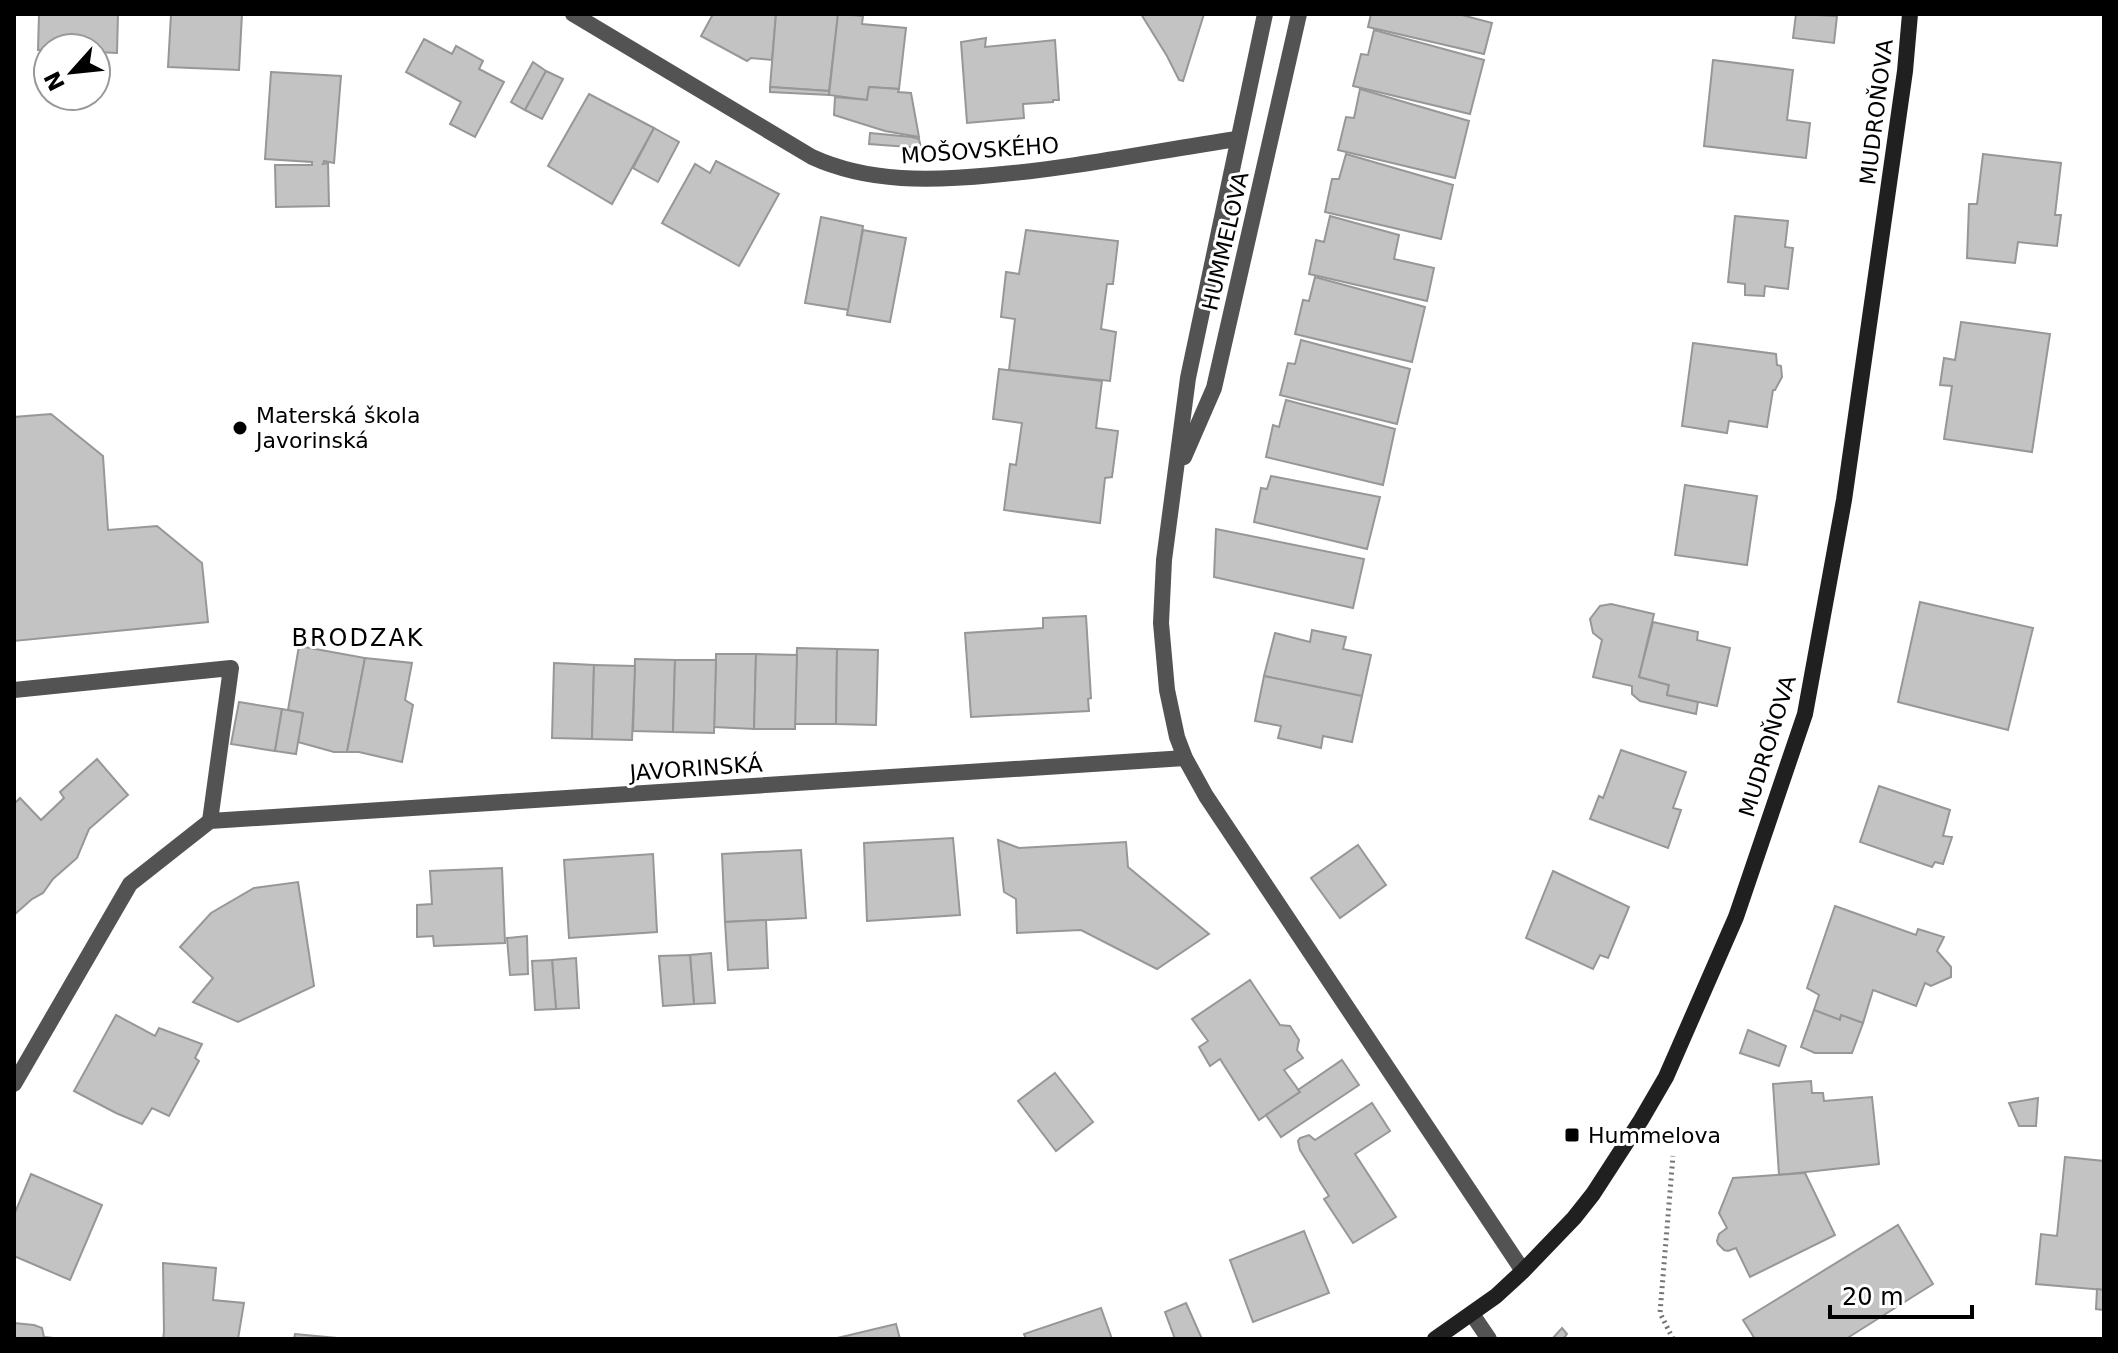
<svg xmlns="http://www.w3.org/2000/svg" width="2118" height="1353" font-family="'DejaVu Sans',sans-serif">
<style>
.building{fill:#c3c3c3;stroke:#979797;stroke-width:2}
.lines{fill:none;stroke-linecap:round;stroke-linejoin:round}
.path{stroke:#757575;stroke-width:5;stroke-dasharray:2 4;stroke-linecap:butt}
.street{stroke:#535353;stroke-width:16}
.secondary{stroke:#202020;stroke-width:16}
.poi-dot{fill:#000;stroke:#fff;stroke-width:3}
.labels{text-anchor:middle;stroke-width:6;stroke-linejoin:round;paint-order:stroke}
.street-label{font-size:22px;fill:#000;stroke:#fff}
.poi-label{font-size:22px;fill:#000;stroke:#fff;text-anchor:start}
.neighbourhood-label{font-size:24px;letter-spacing:2px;fill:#000;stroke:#fff}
</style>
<rect width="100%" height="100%" fill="#fff"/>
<g class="building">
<path d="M39,14h79l-1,39 -21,-1v-4l-58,2z"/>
<path d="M171,14h71l-3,56 -71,-3z"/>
<path d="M713,14h63l-4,46 -21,-2 -4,3 -46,-25z"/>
<path d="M776,14h62l-9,77 -59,-4z"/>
<path d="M838,14l25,2 -1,8 44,4 -7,61 -30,-2 -2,13 -38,-5z"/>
<path d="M1141,14h63l-21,67 -4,-1 -12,-24z"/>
<path d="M1371,14h87l34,9 -8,31 -116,-27z"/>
<path d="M1796,14l41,2 -3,27 -41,-5z"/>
<path d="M1374,30l110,30 -14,54 -117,-28 8,-32 7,1z"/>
<path d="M986,38l-1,9 70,-7 4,60h-6v2l-30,2 1,14 -57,5 -6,-81z"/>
<path d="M424,39l28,15 4,-8 27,15 -4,8 25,13 -29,55 -25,-13 11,-22 -55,-30z"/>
<path d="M1713,60l80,10 -6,50 23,3 -4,35 -102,-12z"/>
<path d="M533,62l13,9 -21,39 -14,-8z"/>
<path d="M546,71l17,8 -21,40 -17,-9z"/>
<path d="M271,72l70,4 -7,87 -10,-2 -1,3 5,-1 1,43 -53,1 -1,-42h37v-3l-47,-3z"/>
<path d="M770,87l59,4v4l-59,-3z"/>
<path d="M869,87l30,2 -1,3 13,1 8,44 -34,-6 -51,-16 1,-18 32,3z"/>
<path d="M1360,89l109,32 -14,57 -117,-28 8,-33 8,1z"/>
<path d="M589,94l65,34 -42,76 -64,-38z"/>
<path d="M654,128l25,14 -21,40 -25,-14z"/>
<path d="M870,133l42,4 7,2 2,9 -52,-4z"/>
<path d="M1346,154l107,31 -12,54 -116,-27 7,-33h7z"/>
<path d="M1983,154l78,9 -6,52h6l-4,31 -39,-4 -3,21 -48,-5 2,-54h8z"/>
<path d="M716,161l63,33 -40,72 -77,-43 33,-59 15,9z"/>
<path d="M1330,216l69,19 -5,24 40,9 -7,33 -118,-27 7,-34 8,2z"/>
<path d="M1735,216l53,5 -3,26 8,1 -5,41 -23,-3 -1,10 -19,-1v-11l-17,-2z"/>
<path d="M821,217l42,9 -14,84 -44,-7z"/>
<path d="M863,230l43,8 -16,84 -43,-7z"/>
<path d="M1026,230l92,11 -5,43h-6l-6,45 15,3 -6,49 -101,-11 6,-51 -14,-2 5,-45 13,2z"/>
<path d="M1315,277l110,30 -13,55 -117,-28 8,-34 6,1z"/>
<path d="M1961,322l89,12 -18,118 -88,-13 8,-53 -12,-1 4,-27 11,2z"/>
<path d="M1301,340l109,29 -13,55 -117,-29 8,-32 7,1z"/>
<path d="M1693,343l83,11 1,11 4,1 1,11 -7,13h-2l-6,37 -38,-6 -2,12 -45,-7z"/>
<path d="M999,369l103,12 -6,47 22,3 -6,46 -7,1 -5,45 -96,-13 6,-46 6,1 6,-42 -29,-4z"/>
<path d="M1286,400l109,29 -12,56 -117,-28 7,-32 6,2z"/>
<path d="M51,414l52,42 5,74 49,-4 45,37 6,59 -194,19v-224z"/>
<path d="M1271,476l109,21 -13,52 -113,-27 7,-34 6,1z"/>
<path d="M1685,485l72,11 -10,69 -72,-10z"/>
<path d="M1216,529l148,30 -11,49 -139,-31z"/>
<path d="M1920,602l113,26 -25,102 -110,-28z"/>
<path d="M1611,604l43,10 -15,63 30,8 -2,10 31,7 -2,12 -56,-13 -8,-7v-8l-39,-9 9,-37 -9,-7 -3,-14 10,-13z"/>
<path d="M1086,616l5,82 -3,1 1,12 -118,6 -6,-84 78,-5v-10z"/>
<path d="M1653,622l45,10 -1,8 33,8 -13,58 -50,-11 2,-10 -30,-8z"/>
<path d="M1312,630l34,7 -3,12 28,6 -9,41 -98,-20 11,-43 35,9z"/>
<path d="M299,646l66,12 -18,94h-13l-36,-10 5,-29 -15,-3z"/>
<path d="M797,648l40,1 -1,75h-42z"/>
<path d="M837,649l41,1 -2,75 -40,-1z"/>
<path d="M716,654h40l-2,75 -40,-2z"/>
<path d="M756,654l41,1 -2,74h-41z"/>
<path d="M365,658l47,5 -7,37 8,5 -11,57 -43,-10h-12z"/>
<path d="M635,659l40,1 -2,72 -40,-1z"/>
<path d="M675,660h41l-2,73 -41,-1z"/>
<path d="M554,663l40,2 -2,74 -40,-1z"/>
<path d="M594,665l41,1 -3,74 -40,-1z"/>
<path d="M1264,676l98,20 -10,46 -29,-6 -2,12 -43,-10 3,-12 -26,-5z"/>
<path d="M239,702l43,7 -7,42 -44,-7z"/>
<path d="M282,709l21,4 -7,41 -21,-3z"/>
<path d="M1621,750l65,22 -13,36 8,2 -13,38 -78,-29 9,-23 4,2z"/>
<path d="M97,759l31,36 -39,34 -12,29 -24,21 -10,14 -11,6 -18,16v-111l6,-6 21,22 23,-22 -4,-6z"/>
<path d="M1879,786l71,24 -7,26 9,1 -9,27 -8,-2 -3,5 -72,-25z"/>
<path d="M953,838l7,77 -93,6 -3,-78z"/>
<path d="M998,840l21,8 107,-6 2,25 81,67 -52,35 -76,-39 -64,3 -1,-34 -12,-7z"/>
<path d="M1358,845l28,40 -46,33 -29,-40z"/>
<path d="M801,850l5,68 -81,4 -3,-68z"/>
<path d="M653,854l4,78 -88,6 -5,-78z"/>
<path d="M502,868l3,75 -71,3 -1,-10 -16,1v-32l15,-1 -2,-33z"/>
<path d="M1553,871l76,36 -21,51 -8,-3 -7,14 -67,-31z"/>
<path d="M298,882l16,104 -76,36 -45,-20 20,-24 -33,-31 31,-34 43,-25z"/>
<path d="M1835,906l81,29 2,-6 26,8 -7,14 14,16v10l-20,9 -6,-3 -9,23 -43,-16 -10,33 -22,-8 -1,5 -26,-10 5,-15 -12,-7z"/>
<path d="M766,920l2,48 -40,2 -3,-48z"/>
<path d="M527,936l1,38 -18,1 -3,-37z"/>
<path d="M711,953l4,50 -21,1 -4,-49z"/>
<path d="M690,955l4,49 -31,2 -4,-50z"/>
<path d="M576,958l3,50 -23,1 -4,-49z"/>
<path d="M552,960l4,49 -21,1 -3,-49z"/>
<path d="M1250,980l30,45 10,1 9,14 -2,10 6,8 -19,12 16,22 -41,28 -39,-61 -10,7 -11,-19 9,-6 -16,-22z"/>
<path d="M1814,1010l26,10 1,-5 22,8 -11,30h-37l-14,-6z"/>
<path d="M116,1015l39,21 4,-8 43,16 -7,14 4,3 -30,55 -17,-8 -10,16 -26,-11 -42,-22z"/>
<path d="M1748,1030l38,16 -7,20 -39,-13z"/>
<path d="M1342,1060l17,25 -78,52 -15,-22 34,-23 -2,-2z"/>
<path d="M1055,1073l38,49 -37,29 -38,-50z"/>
<path d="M1811,1081l1,12h11l1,8 48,-4 7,67 -100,11 -6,-91z"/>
<path d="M2038,1098l-2,28h-17l-10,-23z"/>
<path d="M1372,1103l18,28 -35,23 41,63 -43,26 -29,-44 5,-3 -29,-46 -2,-9 2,-3 9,-3 6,5z"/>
<path d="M2065,1157l39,4v129l-68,-6 5,-50 16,2z"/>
<path d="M1805,1173l30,62 -85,42 -14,-29 -8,3 -4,-1 -6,-6 -1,-3 2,-7 8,-6 -8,-15 14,-35z"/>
<path d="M31,1174l71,31 -32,75 -56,-24v-41z"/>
<path d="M1898,1225l35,59 -84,53 1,2h-95l-12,-19z"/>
<path d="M1304,1231l25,62 -76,29 -23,-62z"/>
<path d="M163,1263l53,5 -3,32 31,3 -6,36h-75l1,-7z"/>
<path d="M2097,1289l7,1v20l-8,-1z"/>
<path d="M1186,1303l16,36h-27l-10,-27z"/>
<path d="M1101,1308l11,31h-86l-2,-5z"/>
<path d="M14,1323l20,2 8,3 2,9 19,2h-49z"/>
<path d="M896,1324l4,15h-67z"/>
<path d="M1562,1328l5,6 -4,5h-11z"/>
<path d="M295,1334l53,5h-54z"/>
</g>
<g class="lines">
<path class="path" d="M1673,1339l-13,-26 13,-157"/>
<g class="street">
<path d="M573,14l239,143c57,26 120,24 181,18 82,-7 163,-24 244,-36"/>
<path d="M1265,14l-77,364 -24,182 -3,63 6,67 10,47 8,21 21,38 317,475"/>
<path d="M1184,457l30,-69 85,-374"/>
<path d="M14,690l217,-22 -21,153"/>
<path d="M14,1084l116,-200 80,-63 975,-63"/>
<path d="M1472,1314l17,25"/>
</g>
<path class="secondary" d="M1435,1339l61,-43 27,-25 51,-53 19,-24 48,-74 25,-43 70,-160 69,-203 39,-214 61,-429 5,-57"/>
</g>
<g class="poi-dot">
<circle cx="240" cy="428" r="8"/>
<rect x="1564" y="1127" width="16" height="16" rx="4"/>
</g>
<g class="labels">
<g class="street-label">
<text transform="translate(1876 112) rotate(-83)" y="8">MUDROŇOVA</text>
<text transform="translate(980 150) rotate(-4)" y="8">MOŠOVSKÉHO</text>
<text transform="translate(1225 241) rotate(-77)" y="8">HUMMELOVA</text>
<text transform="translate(1767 746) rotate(-73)" y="8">MUDROŇOVA</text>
<text transform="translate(696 768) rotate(-4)" y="8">JAVORINSKÁ</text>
</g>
<g class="poi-label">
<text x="256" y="423">Materská škola<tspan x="256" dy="25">Javorinská</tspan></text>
<text x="1588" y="1143">Hummelova</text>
</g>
<g class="neighbourhood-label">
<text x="358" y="646">BRODZAK</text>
</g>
</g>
<rect width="2118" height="1353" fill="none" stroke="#000000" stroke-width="32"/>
<g transform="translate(72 72) rotate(243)"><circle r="38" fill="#ffffff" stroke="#999999" stroke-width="2"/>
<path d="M0-6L14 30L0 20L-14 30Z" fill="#000000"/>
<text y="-12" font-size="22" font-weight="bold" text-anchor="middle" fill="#000000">N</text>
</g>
<path d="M1830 1305v12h142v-12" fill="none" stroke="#000000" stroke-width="4"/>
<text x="1842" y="1305" font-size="24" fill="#000000" stroke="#ffffff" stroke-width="6" paint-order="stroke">20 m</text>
</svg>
